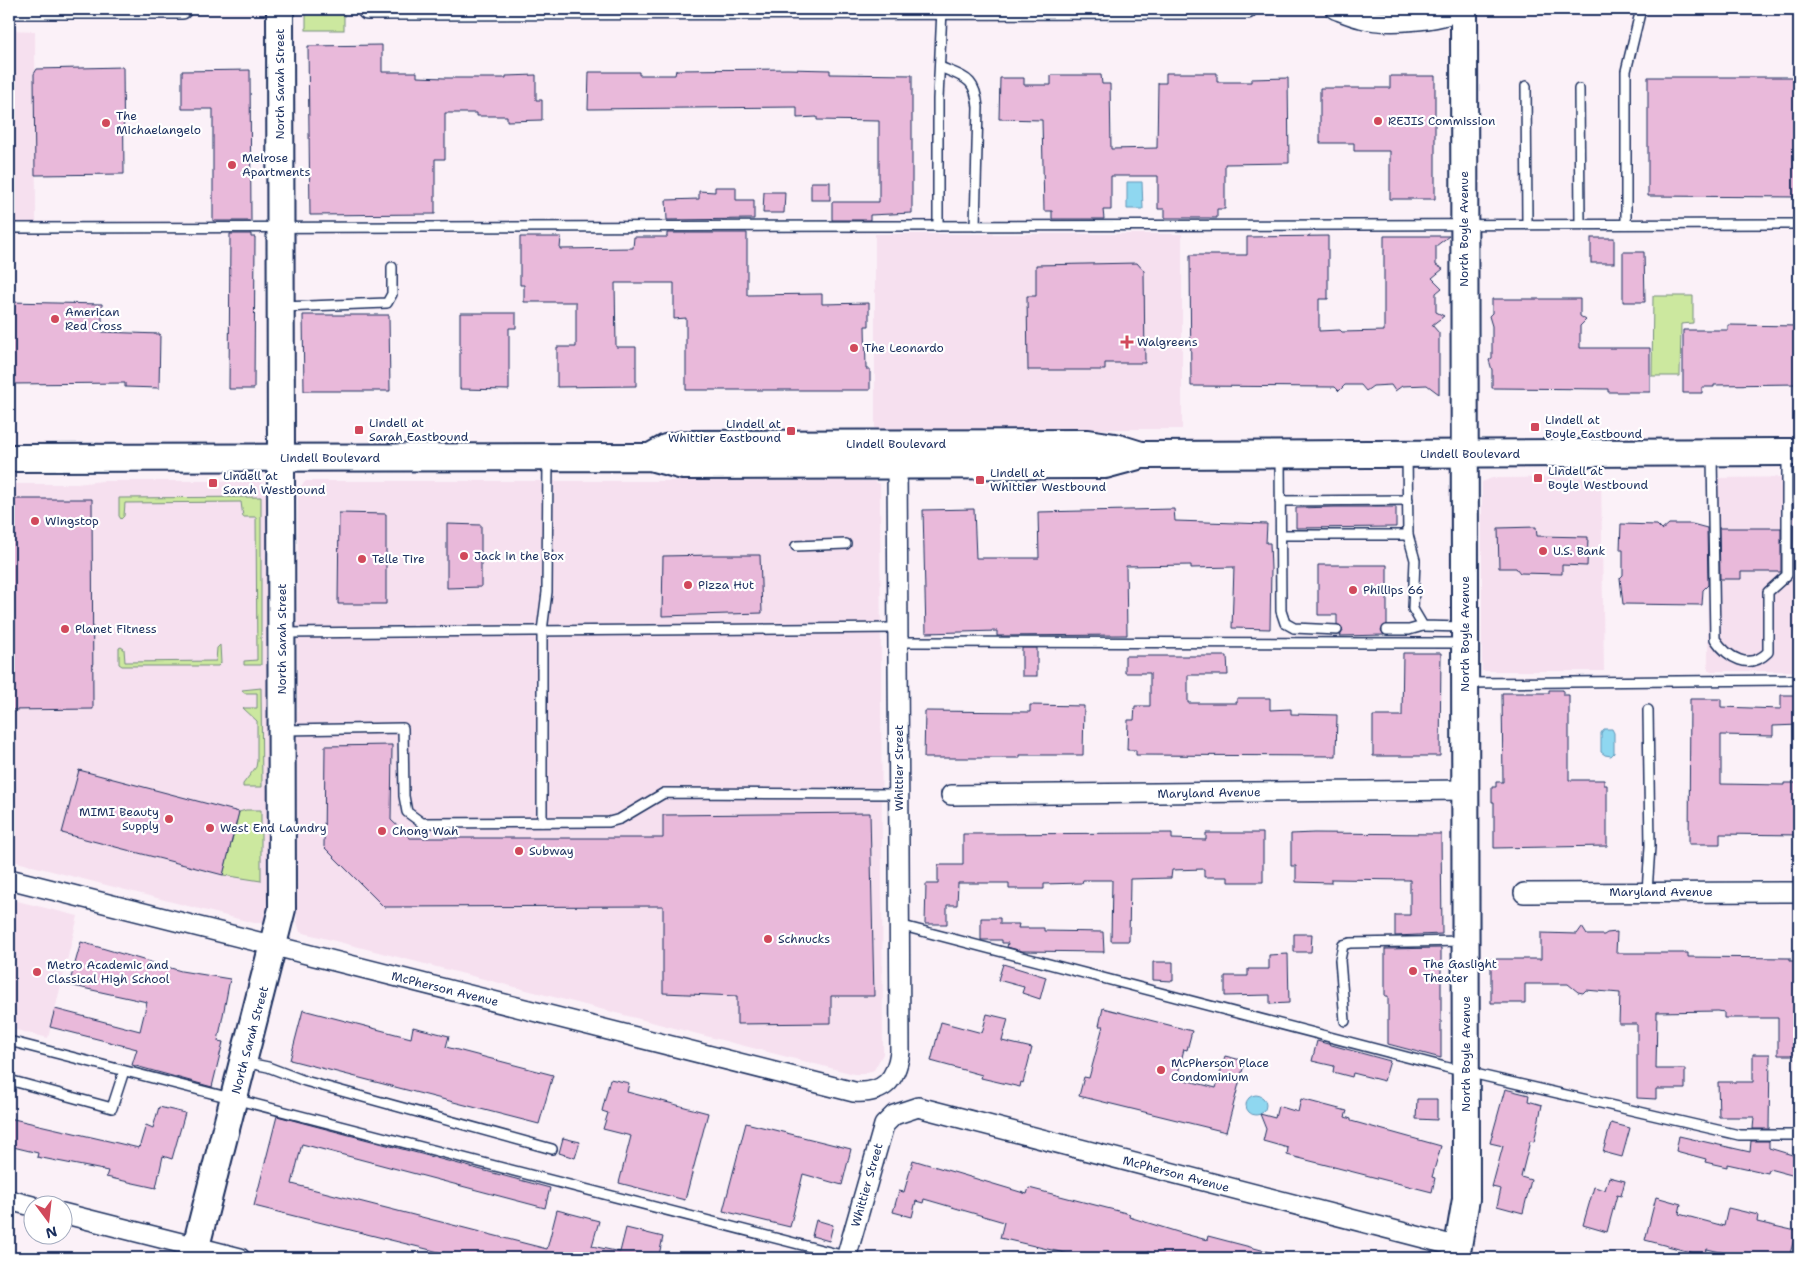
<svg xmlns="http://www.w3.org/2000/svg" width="1808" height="1267" font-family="'Shantell Sans',sans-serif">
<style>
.built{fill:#f6e0ef}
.green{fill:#cce89f;stroke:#748c7e}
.water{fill:#8fd7f0;stroke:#6194b6}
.building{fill:#e9b9da;stroke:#1b2f5e}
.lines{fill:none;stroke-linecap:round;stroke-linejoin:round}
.lane-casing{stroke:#1b2f5e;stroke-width:12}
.street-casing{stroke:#1b2f5e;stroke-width:22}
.secondary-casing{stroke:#1b2f5e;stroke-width:30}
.lane{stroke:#fff;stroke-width:9}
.street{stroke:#fff;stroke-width:19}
.secondary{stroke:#fff;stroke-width:26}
.poi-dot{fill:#d1495b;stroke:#fff;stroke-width:2}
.labels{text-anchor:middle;stroke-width:4.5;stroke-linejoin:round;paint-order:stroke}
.street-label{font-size:12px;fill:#1b2f5e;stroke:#fff}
.poi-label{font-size:12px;fill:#1b2f5e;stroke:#fff;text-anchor:start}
</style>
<rect width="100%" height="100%" fill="#fbf1f8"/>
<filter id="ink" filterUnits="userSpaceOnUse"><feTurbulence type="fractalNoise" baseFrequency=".02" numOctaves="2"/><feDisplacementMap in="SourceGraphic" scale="10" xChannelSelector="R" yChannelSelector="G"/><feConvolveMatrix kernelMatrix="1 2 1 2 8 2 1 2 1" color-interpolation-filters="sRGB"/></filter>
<g filter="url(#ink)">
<g class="built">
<path d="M9,30l26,1 1,193h-27z"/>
<rect x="875" y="234" width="307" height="195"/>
<path d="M1601,477l3,194h-122v-189l10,-4z"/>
<path d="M1799,477v194h-91l-1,-193z"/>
<path d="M102,481h159l6,6v428l-4,8h-9l-245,-63v-376h68z"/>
<path d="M306,481h568l6,3 3,570 -9,16 -10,4h-10l-554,-142 -3,-10 1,-433z"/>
<path d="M9,899l69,17 -30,122 -39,-10z"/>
</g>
<g class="green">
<rect x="306" y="9" width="38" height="21"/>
<path d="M1373,9h59l-4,5 -54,-2z"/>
<path d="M1653,296h40v27l-12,1 -1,52h-28z"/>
<path d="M261,497v168h-17v-4l13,-1 -1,-143h-13l-2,-15 -116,1 -1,13 -3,3 -2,-3v-18z"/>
<path d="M220,645l1,18 -3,3h-96l-3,-2v-16l2,-1 3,2 1,13 91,-1 1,-13z"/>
<path d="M261,688l1,99h-19v-3l13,-17 1,-6v-40l-14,-13h14v-15h-13l-2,-3z"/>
<path d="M246,810h15v71l-38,-6 16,-63z"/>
</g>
<g class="water">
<path d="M1127,182h15l1,27h-16z"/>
<path d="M1604,729h8l2,4v20l-3,3 -6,-1 -4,-3v-19z"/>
<circle cx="1256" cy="1105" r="10"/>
</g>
<g class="building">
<path d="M382,45v27h35v5l28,1h61v-2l30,-1v25h6v20l-35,1v-5h-30v-3h-32v46h-10v55l-125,1 -2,-169z"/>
<path d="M123,67l1,107 -89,1 -1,-101 3,-5z"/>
<path d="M788,69l42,1v4l82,1v138l-42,2v5h-38v-18h47v-81l-62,-1v-3l-20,1v-11l-209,2 1,-37h50v3h36l1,-5z"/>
<path d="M250,70l1,151h-38v-112h-31v-38z"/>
<path d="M1166,73h51v9h34v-3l37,-1 1,85 -64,1v45h-8v9h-52v-9h-7v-33h-47v34h-8l1,9h-52v-8h-8l-2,-91 -43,-1 1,-41h24v7h27v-10h50l1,9h8l1,65 46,-1 1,-65h8z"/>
<path d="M1390,76h45v123h-45v-48h-36v-8h-34v-55h70z"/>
<path d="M1648,77h151v120l-151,-1z"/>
<rect x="811" y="182" width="19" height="18"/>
<path d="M715,187h21v13h18v19l-87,1 -1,-20 33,-1v-8l16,1z"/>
<path d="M764,192h21l-1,21h-21z"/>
<path d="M667,233h80v62l75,-1v10l47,-1v23h-4l1,43h4v21h-184v-72l-12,1v-36h-59l1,64h20v39l-79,1v-40h19v-45h-52v-17h-4v-48h41l-1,12 73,-1 1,-11h33z"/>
<path d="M230,234h21v3h4l-1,152h-25z"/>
<path d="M1328,236v63h-9v32l21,-1 2,2 42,-1v-95h65l-13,10v19l7,4 -11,9 10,10 -6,5v19l8,4 -12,9 7,8v61l-12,-9 -25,1 -7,5 -4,-6 -18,1 -7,5 -5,-6h-16l-6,6 -4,-4 -144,-1 -1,-131h57v-18z"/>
<rect x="1591" y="238" width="23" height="25"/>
<path d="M1623,252h21l1,50h-22z"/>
<path d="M1137,263l7,8 1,92h-40v7h-77l-1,-74h9v-31z"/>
<path d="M1492,299h88v17l6,4 -6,6v22h70v44h-42v-3l-116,-1v-18l-3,-10 3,-2v-32l-3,-10 3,-3z"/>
<path d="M9,302l93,2v28l58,2 -1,54 -34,-1v-4l-116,1z"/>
<path d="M460,313h56v15h-7v62l-49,-1z"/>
<path d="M303,315h86l1,76h-86z"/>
<path d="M1728,325l71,1v58l-85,1v2h-12v6h-19v-63h45z"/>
<path d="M9,499h83l1,210 -84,1z"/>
<path d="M1335,507h61v20l-100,1v-20z"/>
<path d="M974,509l2,49h63l-1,-46 136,-3 1,12 92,3 -1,19h4l1,26 -1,60 -38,-1 2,-61 -43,1v-3l-65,1 1,69 -130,1v-5l-71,2 -3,-123z"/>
<path d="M339,513l47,1v90h-48z"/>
<path d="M447,524l34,1v62l-34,1z"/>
<path d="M1621,524l36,1 5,5 7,-6h23l15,4 1,57 -5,5 -1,15 -79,-1 -3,-26 3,-3v-25h-3z"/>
<path d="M1536,527l1,9 51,1 -1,29 -25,-1v9l-42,-1 -4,-5h-17l-1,-40z"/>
<path d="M1719,528h62v44h-40v7h-21z"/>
<path d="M714,555h46l2,58 -100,3 1,-60z"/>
<path d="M1318,565h69v59l-6,6 3,5 -44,1 3,-6 -6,-6v-9h-19z"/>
<rect x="1022" y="648" width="15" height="28"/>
<path d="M1403,653h38l-1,103h-67v-40h29z"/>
<path d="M1125,656h102l1,19h-40v28h49v-5h33v12l21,-1v5l46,1 -1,41 -200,-1v-5h-9l1,-30h6l1,-14h15v-33h-25z"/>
<path d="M1549,690h14v5h6v85h35v5h3v61l-113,2v-46h-2v-15h4v-5h7l-1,-89h47z"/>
<path d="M1781,695h18v30l-26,1v10l-52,-1v49l63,1v-2h15v52l-79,-1v10h-31l1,-145h31v8l60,2z"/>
<path d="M1030,705l54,1 -1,49h-63v3h-96l1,-47 105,1z"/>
<path d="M392,745l-1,75 19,18h253v-23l207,-2 4,183h-43v27l-94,1v-28l-74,-3v-87l-279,1 -60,-60 1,-101z"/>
<path d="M79,770l160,42 -16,63 -161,-42z"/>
<path d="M1172,833v6l34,1v-7h57v49h-35v-5h-24v-8l-32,1 -1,8 -41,1 -1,62h-18l1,-61h-29l-1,3 -38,1v5h-35v-6h-51l-1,22h-10v19h-22l1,-40h12v-19h25v-31z"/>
<path d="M1314,833l127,1 1,100 -47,2v-21h15v-35l-79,-1v4l-35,-1v-16h-5v-32z"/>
<path d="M981,918h19v6h19l-1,4h26v3l59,1 1,20 -82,-1 -15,-4 1,-4h-6v-3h-21z"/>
<path d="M1582,927l5,8h17l3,-2 10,-1 -1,21h72v4l102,1v3h9v94h-21v-37h-54v-6l-6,-1 -61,1 -1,57h29v20h-29v10l-19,-1v-74h-18l1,-31 -34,-3 -3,3 -5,-1 -10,-8h-43v19h-34v-44h50v-26l36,1z"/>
<path d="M1294,934h18l-1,18h-17z"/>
<path d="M81,942l100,29 49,8 -12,62 5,1 -11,45 -80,-22 5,-16 -87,-22 5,-18 85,22 7,-29 -78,-17z"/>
<path d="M1441,948v110l-53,-14v-48h-3v-47z"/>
<path d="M1288,954l1,49 -19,1v-9l-45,1v-20h23v-7h21v-14z"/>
<path d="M1153,962h20v19l-20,-1z"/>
<path d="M1003,964l43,13 -6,22 -18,-6 2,-6 -26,-7z"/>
<path d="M1103,1008l89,23 -5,19 -3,-1 -7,29 39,10 9,-32 20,5 -19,71 -147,-36 5,-19 5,1 14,-52h-4z"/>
<path d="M303,1010l108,28 2,-11 36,9 -3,11 107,28 -14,49 -249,-64z"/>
<path d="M987,1014l21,5 -6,22 30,7 -9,35 -2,-1 -1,5 -39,-9 1,-3 -51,-14 10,-39 41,11z"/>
<path d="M1317,1041l73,20 -6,20 -31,-8 -1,4 -19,-5 1,-6 -22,-5z"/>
<path d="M1753,1054h17l-1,75h-16l1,-12h-35l-1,-35h35z"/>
<path d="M610,1079l19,4 -2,9 81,21 -23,87 -66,-17 12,-47 -28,-7 5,-16 -6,-2z"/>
<path d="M1505,1089l24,6 -1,6 14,4 -8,37 -4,-1 -9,36 10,3 -8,33 -26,-7 4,-17 -9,-2 11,-41 -13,-3z"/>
<path d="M1301,1099l46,12 -2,6 6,2v2l90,25 -9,31 3,1 -3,14 -145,-37 1,-7 -25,-7 3,-12 -6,-15 15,4 3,-12 20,6z"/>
<path d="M1417,1099h20v21l-21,-1z"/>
<path d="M159,1107l26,6 -13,46 -9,-3 -7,32 -50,-11 2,-6 -71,-14 1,-4 -29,-7v-28l130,30 7,-23 7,3z"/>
<path d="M277,1116l273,72 -5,20 -243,-64 -10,40 255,65 10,-39 42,11 -7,25 28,6 6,-24 37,9 -4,18 -9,-2 -2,5h-185l-209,-52z"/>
<path d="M746,1123l105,26 -9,36 -39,-11 -13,53 -67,-16z"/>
<path d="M1611,1123l19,5 -8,29 -19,-5z"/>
<path d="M1679,1136l71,16 1,-11h18v7l30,9v20l-30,-8 -1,4 -41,-9v3l-22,-5 1,-3 -30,-8z"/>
<path d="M563,1138l17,4 -5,16 -16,-5z"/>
<path d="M913,1160l114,34 2,-6 101,26 -1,3 52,16 26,7 1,-4 65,17 -1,5h-103l-21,-6 -2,6h-36l-17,-4 -1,4h-6l-86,-20 4,-16 -80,-23 -1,4 -7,-2 -4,16 -19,-5 6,-21 5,1z"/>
<path d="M1609,1177l16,4 -4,15 -4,-1 -10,37 -24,-7 11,-38 11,3z"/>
<path d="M1656,1197l25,7 -2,10 45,12 4,-18 30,7 -1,7 39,9 -7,27h-42l-40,-9 -2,7 -60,-16z"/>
<path d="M816,1220l17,5 -4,16 -17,-5z"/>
</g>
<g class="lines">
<g class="lane-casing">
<g id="lane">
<path d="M940,67c25,11 35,10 38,40l-3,119"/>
<path d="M1526,86l1,138"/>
<path d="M1579,89l1,135"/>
<path d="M1626,224v-153l15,-62"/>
<path d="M938,226v-127l4,-90"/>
<path d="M9,228l1790,-4"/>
<path d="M282,307l105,-4 5,-9v-27"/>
<path d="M1280,455l1,156 4,12 9,5 43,2"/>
<path d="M1407,455l1,80 7,25 -2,49 10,17 40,1"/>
<path d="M1712,456l3,183c13,19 34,32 53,13v-60l19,-17v-120"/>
<path d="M1280,501l128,-1"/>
<path d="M1281,535h127"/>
<path d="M796,546l50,-2"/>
<path d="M1387,630h22l14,-4"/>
<path d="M284,633l614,-5"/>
<path d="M898,642l565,1"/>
<path d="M1467,683l332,-3"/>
<path d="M285,730l118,-2 1,68 3,16 15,11 187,-1 11,-3 44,-26 235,1"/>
<path d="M542,822v-191l5,-39 1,-133"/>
<path d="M1647,892l3,-46 -2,-136"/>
<path d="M899,925l546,142 294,68h60"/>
<path d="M1345,1021l-5,-61 3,-15 7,-2 114,-2"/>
<path d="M9,1041l840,216"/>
<path d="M244,1062l24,5 37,14 247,68"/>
<path d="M9,1080l103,28 12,-37"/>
</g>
</g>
<g class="street-casing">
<g id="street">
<path d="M9,9h173"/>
<path d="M1335,9c8,3 17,7 26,9 25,7 78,3 101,-9"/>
<path d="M367,10l880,-1"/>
<path d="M951,795l515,-5"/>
<path d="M9,879l845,213c30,2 42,-12 46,-40l-3,-600"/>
<path d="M1524,893l275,-1"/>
<path d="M9,1200l23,6"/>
<path d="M62,1213l178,45"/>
<path d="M846,1258l38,-133 10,-10 24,-8 541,140"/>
</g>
</g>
<g class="secondary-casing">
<g id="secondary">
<path d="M650,457l16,-9 19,-4 403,-1 27,4 26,8"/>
<path d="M9,458l641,-1 33,9 406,-1h16l37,-10 657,-3"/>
<path d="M193,1258l89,-349 -2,-900"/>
<path d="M1456,1258l10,-59 -2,-1190"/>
</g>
</g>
<use href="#lane" class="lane"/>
<use href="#street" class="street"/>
<use href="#secondary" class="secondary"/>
</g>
</g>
<g class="poi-dot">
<circle cx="1378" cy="121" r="5"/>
<circle cx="106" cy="123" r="5"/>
<circle cx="232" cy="165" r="5"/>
<circle cx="55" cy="319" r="5"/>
<path d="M1124.5 334.5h5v5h5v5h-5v5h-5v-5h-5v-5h5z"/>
<circle cx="854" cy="348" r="5"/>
<rect x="1530" y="422" width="10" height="10" rx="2.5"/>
<rect x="354" y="425" width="10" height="10" rx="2.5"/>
<rect x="786" y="426" width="10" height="10" rx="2.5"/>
<rect x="1533" y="473" width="10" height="10" rx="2.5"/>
<rect x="975" y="475" width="10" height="10" rx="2.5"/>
<rect x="208" y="478" width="10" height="10" rx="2.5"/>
<circle cx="35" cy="521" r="5"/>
<circle cx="1543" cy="551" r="5"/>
<circle cx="464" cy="556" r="5"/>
<circle cx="362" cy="559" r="5"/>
<circle cx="688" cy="585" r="5"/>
<circle cx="1353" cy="590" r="5"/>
<circle cx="65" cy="629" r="5"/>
<circle cx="169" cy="819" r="5"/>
<circle cx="210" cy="828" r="5"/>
<circle cx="382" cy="831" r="5"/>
<circle cx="519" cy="851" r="5"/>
<circle cx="768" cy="939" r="5"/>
<circle cx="1413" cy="971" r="5"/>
<circle cx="37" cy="972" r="5"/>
<circle cx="1161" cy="1070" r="5"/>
</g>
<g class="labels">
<g class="street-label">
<text transform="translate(280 84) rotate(-90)" y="4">North Sarah Street</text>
<text transform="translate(1464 229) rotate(-90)" y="4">North Boyle Avenue</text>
<text x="896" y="448">Lindell Boulevard</text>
<text x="1470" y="458">Lindell Boulevard</text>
<text x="330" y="462">Lindell Boulevard</text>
<text transform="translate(1465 634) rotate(-90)" y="4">North Boyle Avenue</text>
<text transform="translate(282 639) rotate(-90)" y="4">North Sarah Street</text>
<text transform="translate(899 768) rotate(-90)" y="4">Whittier Street</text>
<text transform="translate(1209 793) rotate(-1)" y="4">Maryland Avenue</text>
<text x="1661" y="896">Maryland Avenue</text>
<text transform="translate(445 989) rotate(14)" y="4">McPherson Avenue</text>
<text transform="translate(250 1040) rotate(-75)" y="4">North Sarah Street</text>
<text transform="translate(1466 1054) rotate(-90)" y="4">North Boyle Avenue</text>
<text transform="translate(1176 1174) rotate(15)" y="4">McPherson Avenue</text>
<text transform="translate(867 1185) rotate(-74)" y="4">Whittier Street</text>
</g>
<g class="poi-label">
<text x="116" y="120">The<tspan x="116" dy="14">Michaelangelo</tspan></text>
<text x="1388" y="125">REJIS Commission</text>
<text x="242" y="162">Melrose<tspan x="242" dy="14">Apartments</tspan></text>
<text x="65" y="316">American<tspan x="65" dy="14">Red Cross</tspan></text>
<text x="1137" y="346">Walgreens</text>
<text x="864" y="352">The Leonardo</text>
<text x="1545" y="424">Lindell at<tspan x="1545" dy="14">Boyle Eastbound</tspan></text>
<text x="369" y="427">Lindell at<tspan x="369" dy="14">Sarah Eastbound</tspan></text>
<text x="781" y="428" text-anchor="end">Lindell at<tspan x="781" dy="14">Whittier Eastbound</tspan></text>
<text x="1548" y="475">Lindell at<tspan x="1548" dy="14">Boyle Westbound</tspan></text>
<text x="990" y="477">Lindell at<tspan x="990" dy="14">Whittier Westbound</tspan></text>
<text x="223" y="480">Lindell at<tspan x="223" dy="14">Sarah Westbound</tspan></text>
<text x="45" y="525">Wingstop</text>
<text x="1553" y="555">U.S. Bank</text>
<text x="474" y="560">Jack in the Box</text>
<text x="372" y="563">Telle Tire</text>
<text x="698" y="589">Pizza Hut</text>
<text x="1363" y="594">Phillips 66</text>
<text x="75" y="633">Planet Fitness</text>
<text x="159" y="816" text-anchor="end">MIMI Beauty<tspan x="159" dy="14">Supply</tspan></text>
<text x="220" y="832">West End Laundry</text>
<text x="392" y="835">Chong Wah</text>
<text x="529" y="855">Subway</text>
<text x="778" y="943">Schnucks</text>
<text x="1423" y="968">The Gaslight<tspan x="1423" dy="14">Theater</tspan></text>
<text x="47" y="969">Metro Academic and<tspan x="47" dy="14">Classical High School</tspan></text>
<text x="1171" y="1067">McPherson Place<tspan x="1171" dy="14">Condominium</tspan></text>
</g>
</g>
<rect width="1808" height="1267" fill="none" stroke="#fff" stroke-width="30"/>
<rect x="15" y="15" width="1778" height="1237" fill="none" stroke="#1b2f5e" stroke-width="2" filter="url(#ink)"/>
<g transform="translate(48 1220) rotate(165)"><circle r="24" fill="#ffffff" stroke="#a4acbf"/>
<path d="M0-4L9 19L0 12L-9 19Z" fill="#d1495b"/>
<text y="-8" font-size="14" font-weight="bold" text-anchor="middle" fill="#1b2f5e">N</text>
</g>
</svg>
